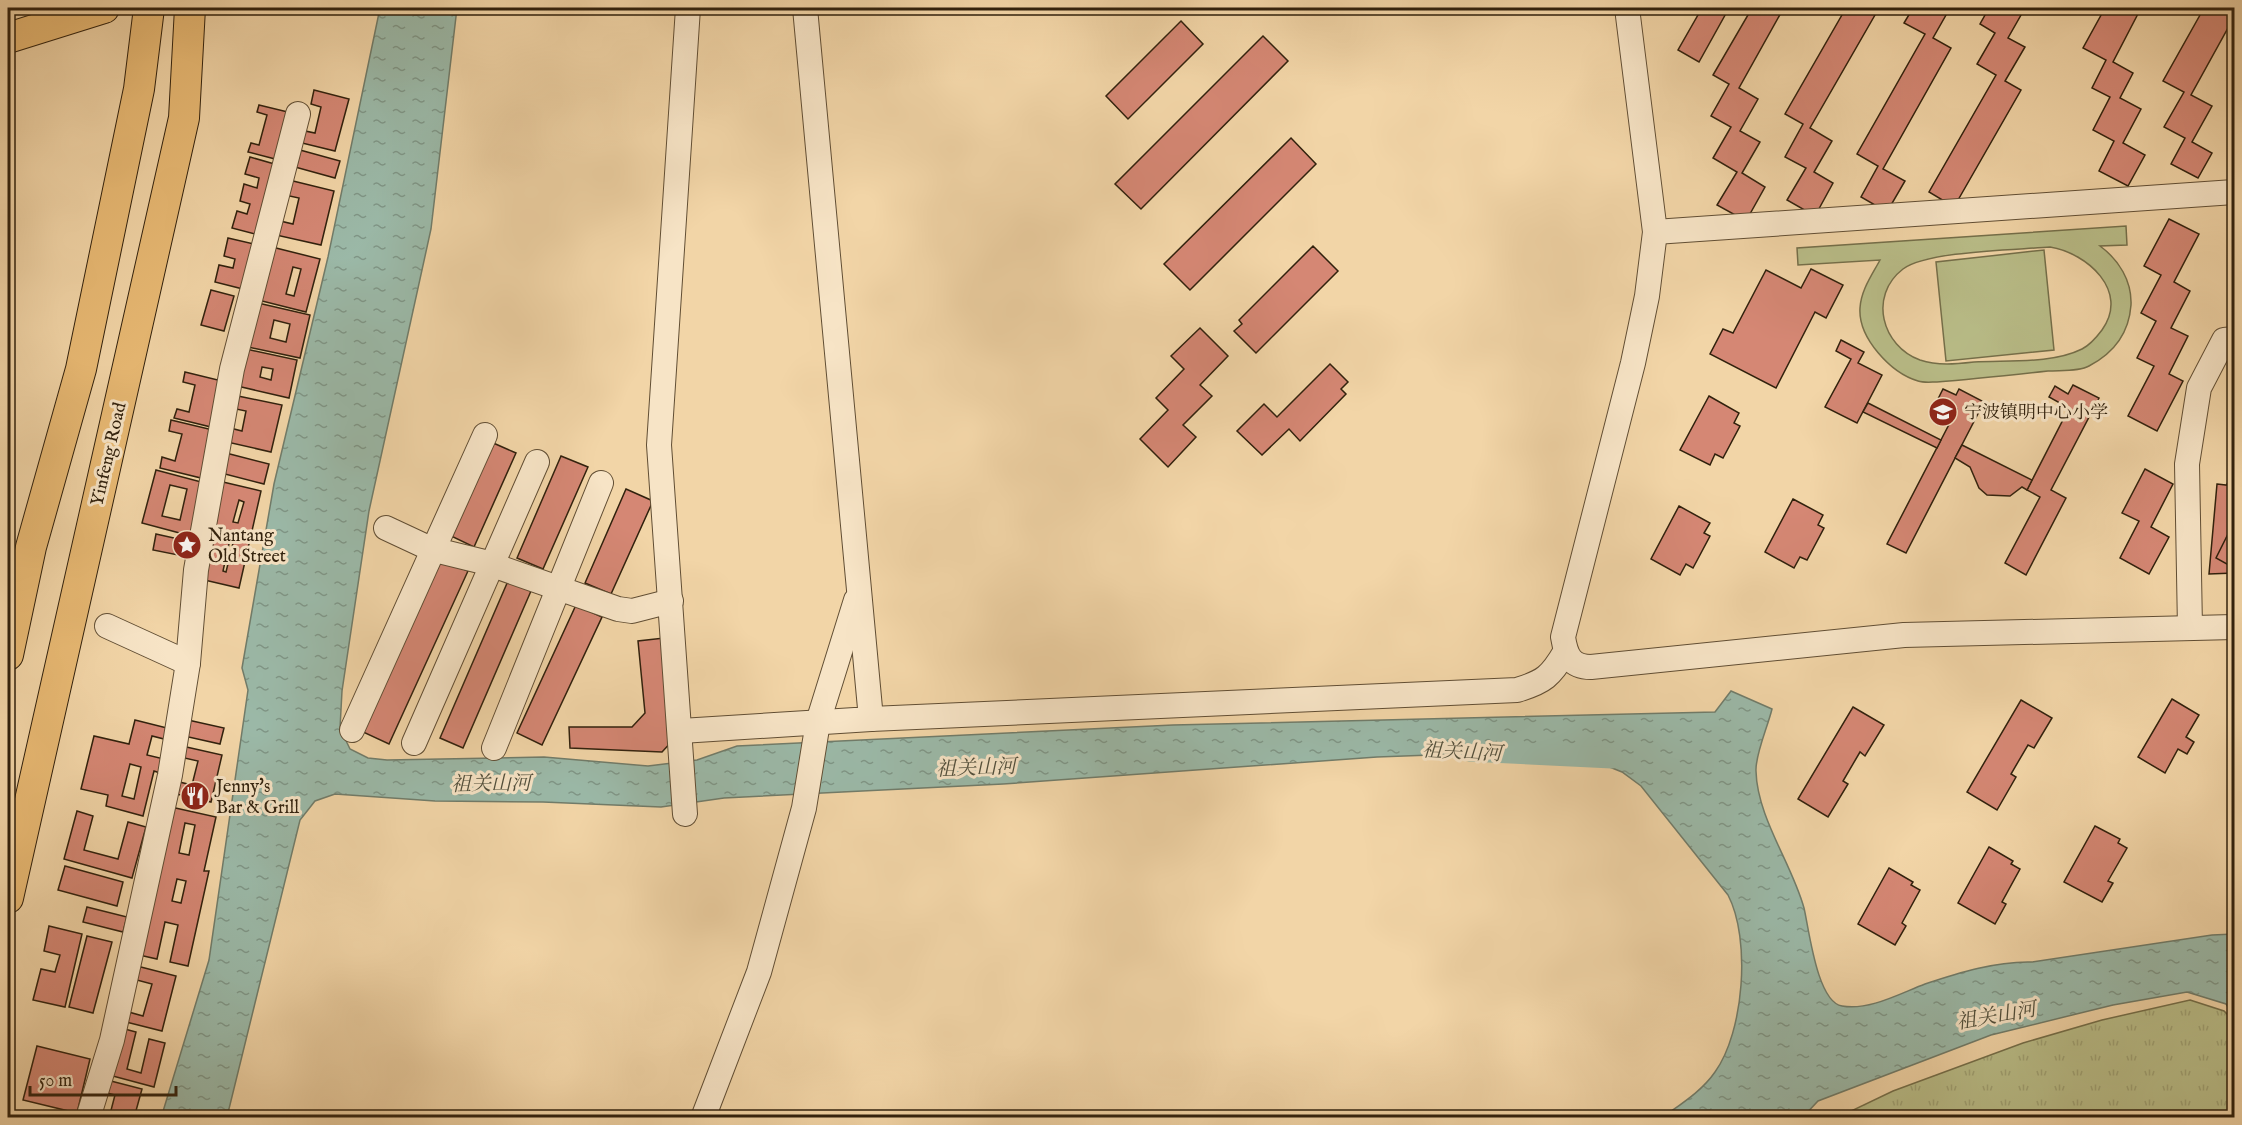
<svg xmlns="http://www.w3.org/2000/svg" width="2242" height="1125" font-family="'IM FELL English','Noto Serif SC',serif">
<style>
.grass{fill:url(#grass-tufts);stroke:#756f4a;stroke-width:1.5}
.pitch{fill:#b9bd88;stroke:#756f4a;stroke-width:1.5;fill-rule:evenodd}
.water{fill:url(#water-ripples);stroke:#717c6a;stroke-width:1.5}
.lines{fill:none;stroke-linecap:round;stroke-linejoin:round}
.canal{stroke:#9bb9a8;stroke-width:21}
.building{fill:#d58774;stroke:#31210d;stroke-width:1.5;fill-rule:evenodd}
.minor-casing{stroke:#614e34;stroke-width:26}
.major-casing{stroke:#31210d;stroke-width:32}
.minor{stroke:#f7e4c6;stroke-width:24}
.major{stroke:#e9ba74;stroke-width:30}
.labels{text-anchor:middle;stroke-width:6;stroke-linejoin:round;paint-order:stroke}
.poi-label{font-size:18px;fill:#31210d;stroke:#f7e4c6;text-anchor:start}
.street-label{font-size:18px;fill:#31210d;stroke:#f7e4c6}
.water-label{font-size:20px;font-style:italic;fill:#514f3c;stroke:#f7e4c6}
</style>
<defs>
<pattern id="grass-tufts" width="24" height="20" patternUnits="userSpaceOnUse" patternTransform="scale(1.5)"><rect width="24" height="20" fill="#b9bd88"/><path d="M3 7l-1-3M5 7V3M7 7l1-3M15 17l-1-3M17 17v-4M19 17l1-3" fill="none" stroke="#a0a274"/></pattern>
<pattern id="water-ripples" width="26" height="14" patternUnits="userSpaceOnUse" patternTransform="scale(1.5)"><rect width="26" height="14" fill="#9bb9a8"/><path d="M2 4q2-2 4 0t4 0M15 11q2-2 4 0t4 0" fill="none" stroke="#7f9687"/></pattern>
</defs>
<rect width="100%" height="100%" fill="#f2d5a7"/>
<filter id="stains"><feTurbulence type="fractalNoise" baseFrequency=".00333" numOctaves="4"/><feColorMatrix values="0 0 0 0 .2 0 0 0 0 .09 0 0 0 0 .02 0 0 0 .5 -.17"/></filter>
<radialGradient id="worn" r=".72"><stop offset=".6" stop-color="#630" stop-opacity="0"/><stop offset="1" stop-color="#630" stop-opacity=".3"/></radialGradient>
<path class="grass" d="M2190,1000l34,11 10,10v96h-389l6,-6 42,-20 130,-48 79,-23z"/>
<g class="pitch">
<path d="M2126,226l1,19 -27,1c19,14 32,35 31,59 -2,28 -17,48 -42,61 -11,6 -29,4 -41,5 -37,4 -74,8 -111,11 -6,0 -13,1 -19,-1 -27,-8 -60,-43 -58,-73 1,-18 12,-33 20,-48l-82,5 -1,-17zM2050,247c37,6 80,44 52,83 -6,8 -12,15 -20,19 -30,15 -74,11 -108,13 -18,2 -36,4 -54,-2 -38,-14 -52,-64 -17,-91 24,-18 113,-19 147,-22z"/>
<path d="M2044,250l10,100 -108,11 -10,-99z"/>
</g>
<path class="water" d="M380,8h77l-26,221 -62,282 -27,180 -2,37 10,21 18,9 19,2 157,-3 104,9 49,-6 40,-14 436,-21 542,-13 16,-21 41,18c-4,17 -17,46 -16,62 1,46 36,93 48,137 5,21 13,94 38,98 27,5 59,-13 83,-22 33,-11 71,-23 107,-22l180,-27 22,-1v82l-8,-12 -39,-12 -74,13 -122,30 -173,66 -15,16h-140c18,-13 39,-26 52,-45 29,-40 36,-133 13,-177l-87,-109 -19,-14 -55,-22 -190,7 -374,27 -279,14 -63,9 -118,-5 -108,-1 -100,-7 -20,7 -15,19 -73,297 -66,1 48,-158 39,-270 -6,-22 32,-184 54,-227z"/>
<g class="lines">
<path class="canal" d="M1469,751l143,7"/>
</g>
<g class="building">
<path d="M1702,8h27l-30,54 -21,-12z"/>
<path d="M1752,8h24l6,3 -43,77 19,11 -18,32 20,11 -18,31 23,14 -19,34 -29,-16 20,-33 -24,-14 18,-31 -20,-11 18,-32 -16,-9z"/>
<path d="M1846,8h33l-69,120 22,13 -18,31 19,11 -18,33 -28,-16 19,-32 -21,-11 18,-33 -18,-10z"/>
<path d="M1913,8h37l-17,30 18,10 -68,121 22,12 -18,31 -26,-15 17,-31 -21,-12 68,-120 -21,-11z"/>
<path d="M1989,8h36l-17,30 17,9 -20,34 16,9 -67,117 -25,-15 67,-117 -19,-11 18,-31 -15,-9z"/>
<path d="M2105,8h36l-28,54 20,11 -13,25 21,11 -18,34 22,12 -17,31 -29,-15 15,-30 -21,-11 17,-33 -18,-9 14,-28 -23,-12z"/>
<path d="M2204,8h30v9l-43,78 21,11 -20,36 20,11 -14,25 -27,-14 14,-26 -21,-11 20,-35 -21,-11z"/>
<path d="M1181,21l22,23 -75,75 -22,-23z"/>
<path d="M1263,36l25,25 -147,148 -26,-25z"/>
<path d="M314,90l35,9 -14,52 -33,-8 3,-12 10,2 6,-26 -10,-3z"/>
<path d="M259,105l33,8 -13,47 -31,-8 3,-9 8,2 8,-30 -10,-3z"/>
<path d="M1291,138l25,26 -126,126 -26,-26z"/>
<path d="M300,150l40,11 -5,17 -40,-11z"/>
<path d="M250,157l28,8 -19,70 -27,-7 5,-17 10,3 3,-10 -10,-3 4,-17 13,4 2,-10 -14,-4z"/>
<path d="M289,180l45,11 -13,54 -45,-10 4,-14 13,3 6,-26 -14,-3z"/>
<path d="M2169,219l30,15 -25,48 16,9 -19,37 17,8 -19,38 14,7 -26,50 -29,-15 26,-50 -17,-8 19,-37 -15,-8 20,-38 -17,-9z"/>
<path d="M228,238l26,6 -11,45 -28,-7 4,-17 14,3 2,-9 -11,-3z"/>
<path d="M1313,246l25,25 -82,82 -22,-22 8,-7 -3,-4z"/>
<path d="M272,247l48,12 -14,53 -48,-12zM293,267l8,2 -7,27 -8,-2z"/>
<path d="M1811,269l32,16 -17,33 -11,-6 -39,76 -66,-34 13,-25 10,4 33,-63 35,18z"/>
<path d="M211,290l23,6 -10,35 -23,-6z"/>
<path d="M258,303l52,12 -10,43 -52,-11zM274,320l16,4 -4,18 -16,-4z"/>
<path d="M1200,328l28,28 -28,29 12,11 -29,29 13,12 -28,30 -28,-28 28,-29 -12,-12 28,-29 -13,-13z"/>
<path d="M1841,340l23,12 -6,11 24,12 -25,48 -32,-16 26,-48 -15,-8z"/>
<path d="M246,349l51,11 -8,38 -52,-12zM262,367l11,2 -2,11 -11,-3z"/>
<path d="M1330,364l18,18 -7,7 5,5 -46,47 -11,-12 -27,26 -25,-24 27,-27 13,13z"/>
<path d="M185,372l37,9 -11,46 -37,-9 3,-9 12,3 6,-27 -12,-3z"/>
<path d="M2073,385l26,13 -48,92 15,8 -40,77 -21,-12 35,-66 -13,-7 42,-82 -20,-11 6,-11 13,8z"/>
<path d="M1943,389l13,6 3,-6 25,13 -78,151 -19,-9 70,-135 -19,-10z"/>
<path d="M238,396l44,9 -11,47 -44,-10 3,-14 12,3 4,-20 -10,-2z"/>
<path d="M1709,396l30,17 -5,10 6,3 -17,32 -8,-4 -5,11 -30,-15z"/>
<path d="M1868,403l73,37 -4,8 -74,-36z"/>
<path d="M171,420l42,10 -12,48 -41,-10 2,-11 13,4 7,-27 -13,-3z"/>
<path d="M491,442l25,11 -42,94 -25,-12z"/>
<path d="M1962,445l70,35 -5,10 -5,-3 -12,9 -23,-1 -8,-7 -9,-21 -15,-9z"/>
<path d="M226,453l43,11 -5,20 -43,-11z"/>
<path d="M561,456l27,11 -45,102 -26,-11z"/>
<path d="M2145,469l28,15 -22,43 18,10 -20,37 -29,-16 19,-37 -17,-8z"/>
<path d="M156,470l49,13 -14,53 -49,-13zM170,485l17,4 -7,31 -18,-4z"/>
<path d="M2234,470v44l-17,-10z"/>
<path d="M223,482l38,9 -22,97 -39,-9zM239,500l5,2 -6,21 -5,-1zM230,539h4l-8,33 -3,-1z"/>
<path d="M2217,484l17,2v87l-25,1z"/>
<path d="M626,489l27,12 -42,93 -26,-11z"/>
<path d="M1793,499l30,16 -5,10 6,3 -17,32 -7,-3 -6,11 -29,-16z"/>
<path d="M1679,506l31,17 -6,10 6,3 -17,32 -7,-4 -6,11 -29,-16z"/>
<path d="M2234,522v46l-18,-10z"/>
<path d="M156,534l36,8 -4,15 -35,-7z"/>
<path d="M441,559l27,12 -79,173 -26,-12z"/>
<path d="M508,581l23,10 -68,157 -23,-10z"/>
<path d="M576,605l26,12 -60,128 -25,-12z"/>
<path d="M664,638l10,101 -12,13 -92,-4 -1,-21h63l13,-14 -7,-72z"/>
<path d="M2172,699l27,16 -13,22 8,5 -7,12 -9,-5 -13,24 -27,-16z"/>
<path d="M2021,700l31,18 -18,30 -6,-3 -17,29 5,3 -19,33 -30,-18z"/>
<path d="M1853,707l31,18 -19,31 -5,-4 -17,29 5,3 -20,33 -30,-18z"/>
<path d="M135,720l36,9 -3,11 -16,-4 -5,19 17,4 -4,14 -6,-2 -11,45 -37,-10 2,-11 -27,-6 13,-53 35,8zM130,764l11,3 -7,32 -12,-3z"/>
<path d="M188,720l36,8 -4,16 -36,-8z"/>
<path d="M182,746l40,9 -11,47 -39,-9 3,-12 17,4 6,-24 -18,-4z"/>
<path d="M171,807l45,10 -12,54h5l-21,95 -18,-4 8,-37 -13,-3 -8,37 -18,-4zM185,823l10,2 -6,30 -10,-2zM177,879l9,2 -5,22 -9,-2z"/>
<path d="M77,811l16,5 -9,34 34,9 10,-37 18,5 -14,51 -68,-19z"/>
<path d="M2095,826l25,13 -2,4 9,5 -19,33 5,2 -11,19 -38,-20z"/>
<path d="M1989,847l24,14 -2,3 9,5 -18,33 4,2 -11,20 -37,-21z"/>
<path d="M65,866l58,16 -6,24 -59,-16z"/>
<path d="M1889,868l24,14 -2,3 9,5 -18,33 4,3 -11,19 -37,-21z"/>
<path d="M87,907l40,10 -4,15 -40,-10z"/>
<path d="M49,926l33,8 -17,73 -32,-7 8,-31 14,3 5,-17 -16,-4z"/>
<path d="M87,936l25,6 -19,71 -24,-6z"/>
<path d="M137,966l39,10 -14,55 -40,-10 3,-10 18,5 9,-32 -19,-5z"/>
<path d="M121,1028l15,4 -9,37 14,4 8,-34 16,4 -11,44 -45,-12z"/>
<path d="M37,1046l53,13 -13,54 -54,-13z"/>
<path d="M107,1080l35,9 -8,29h-25l6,-23 -12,-3z"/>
</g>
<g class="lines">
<g class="minor-casing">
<g id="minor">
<path d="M1627,8l28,224 -8,64 -14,67 -70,274c3,19 8,30 28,30l313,-32 330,-8"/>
<path d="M1655,232l579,-40"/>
<path d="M386,528l45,21 53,13 134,47 14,2 39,-10"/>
<path d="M107,626l81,37"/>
<path d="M2190,628l-3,-164 12,-76 25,-48 10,-1"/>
<path d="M871,719l646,-29c27,-8 34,-14 48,-38"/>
<path d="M352,730l133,-295"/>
<path d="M681,731l190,-12 -66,-711"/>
<path d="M414,743l123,-281"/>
<path d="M494,748l107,-265"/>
<path d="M685,814l-26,-369 29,-437"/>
<path d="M88,1118l24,-78 58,-265 18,-112 8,-93 36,-201 66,-255"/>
<path d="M703,1118l56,-146 45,-164 14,-86 38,-122"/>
</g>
</g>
<g class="major-casing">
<g id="major">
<path d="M8,38l96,-30"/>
<path d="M8,655l23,-108 50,-178 58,-280 10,-81"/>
<path d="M8,898l176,-780 6,-110"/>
</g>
</g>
<use href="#minor" class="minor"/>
<use href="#major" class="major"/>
</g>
<defs>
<g id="school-disc" transform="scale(1.5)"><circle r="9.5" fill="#8f2418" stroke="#f7e4c6"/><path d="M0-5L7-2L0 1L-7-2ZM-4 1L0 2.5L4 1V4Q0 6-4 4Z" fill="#fff"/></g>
<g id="sight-disc" transform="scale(1.5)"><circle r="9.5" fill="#8f2418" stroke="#f7e4c6"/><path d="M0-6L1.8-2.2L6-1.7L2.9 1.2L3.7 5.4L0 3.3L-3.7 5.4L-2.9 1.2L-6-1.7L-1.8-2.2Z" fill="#fff"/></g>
<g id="restaurant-disc" transform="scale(1.5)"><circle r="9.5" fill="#8f2418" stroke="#f7e4c6"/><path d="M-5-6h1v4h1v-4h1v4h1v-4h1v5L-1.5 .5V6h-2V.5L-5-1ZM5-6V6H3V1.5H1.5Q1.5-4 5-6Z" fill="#fff"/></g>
</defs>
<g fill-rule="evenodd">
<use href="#school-disc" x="1943" y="412"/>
<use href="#sight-disc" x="187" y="545"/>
<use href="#restaurant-disc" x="195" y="796"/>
</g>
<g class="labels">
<g class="poi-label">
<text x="1964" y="418">宁波镇明中心小学</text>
<text x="208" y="541">Nantang<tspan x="208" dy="21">Old Street</tspan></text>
<text x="216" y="792">Jenny's<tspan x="216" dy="21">Bar &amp; Grill</tspan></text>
</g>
<g class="street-label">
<text transform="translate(108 454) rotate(-77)" y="6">Yinfeng Road</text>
</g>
<g class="water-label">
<text transform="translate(1462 751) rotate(3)" y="7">祖关山河</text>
<text transform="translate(976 767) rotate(-2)" y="7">祖关山河</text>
<text transform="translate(491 783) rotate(-1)" y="7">祖关山河</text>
<text transform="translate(1996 1015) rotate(-10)" y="7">祖关山河</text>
</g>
</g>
<rect width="2242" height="1125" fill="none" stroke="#f2d5a7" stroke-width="30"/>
<rect x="9" y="9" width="2224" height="1107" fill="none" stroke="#31210d" stroke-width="3"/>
<rect x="15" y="15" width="2212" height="1095" fill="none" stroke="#31210d" stroke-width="1.5"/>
<path d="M30 1086v9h146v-9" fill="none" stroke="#31210d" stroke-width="3"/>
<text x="39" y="1086" font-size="18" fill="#31210d" stroke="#f7e4c6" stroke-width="4.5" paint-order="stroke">50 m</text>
<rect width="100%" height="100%" filter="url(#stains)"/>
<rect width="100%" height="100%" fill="url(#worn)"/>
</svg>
